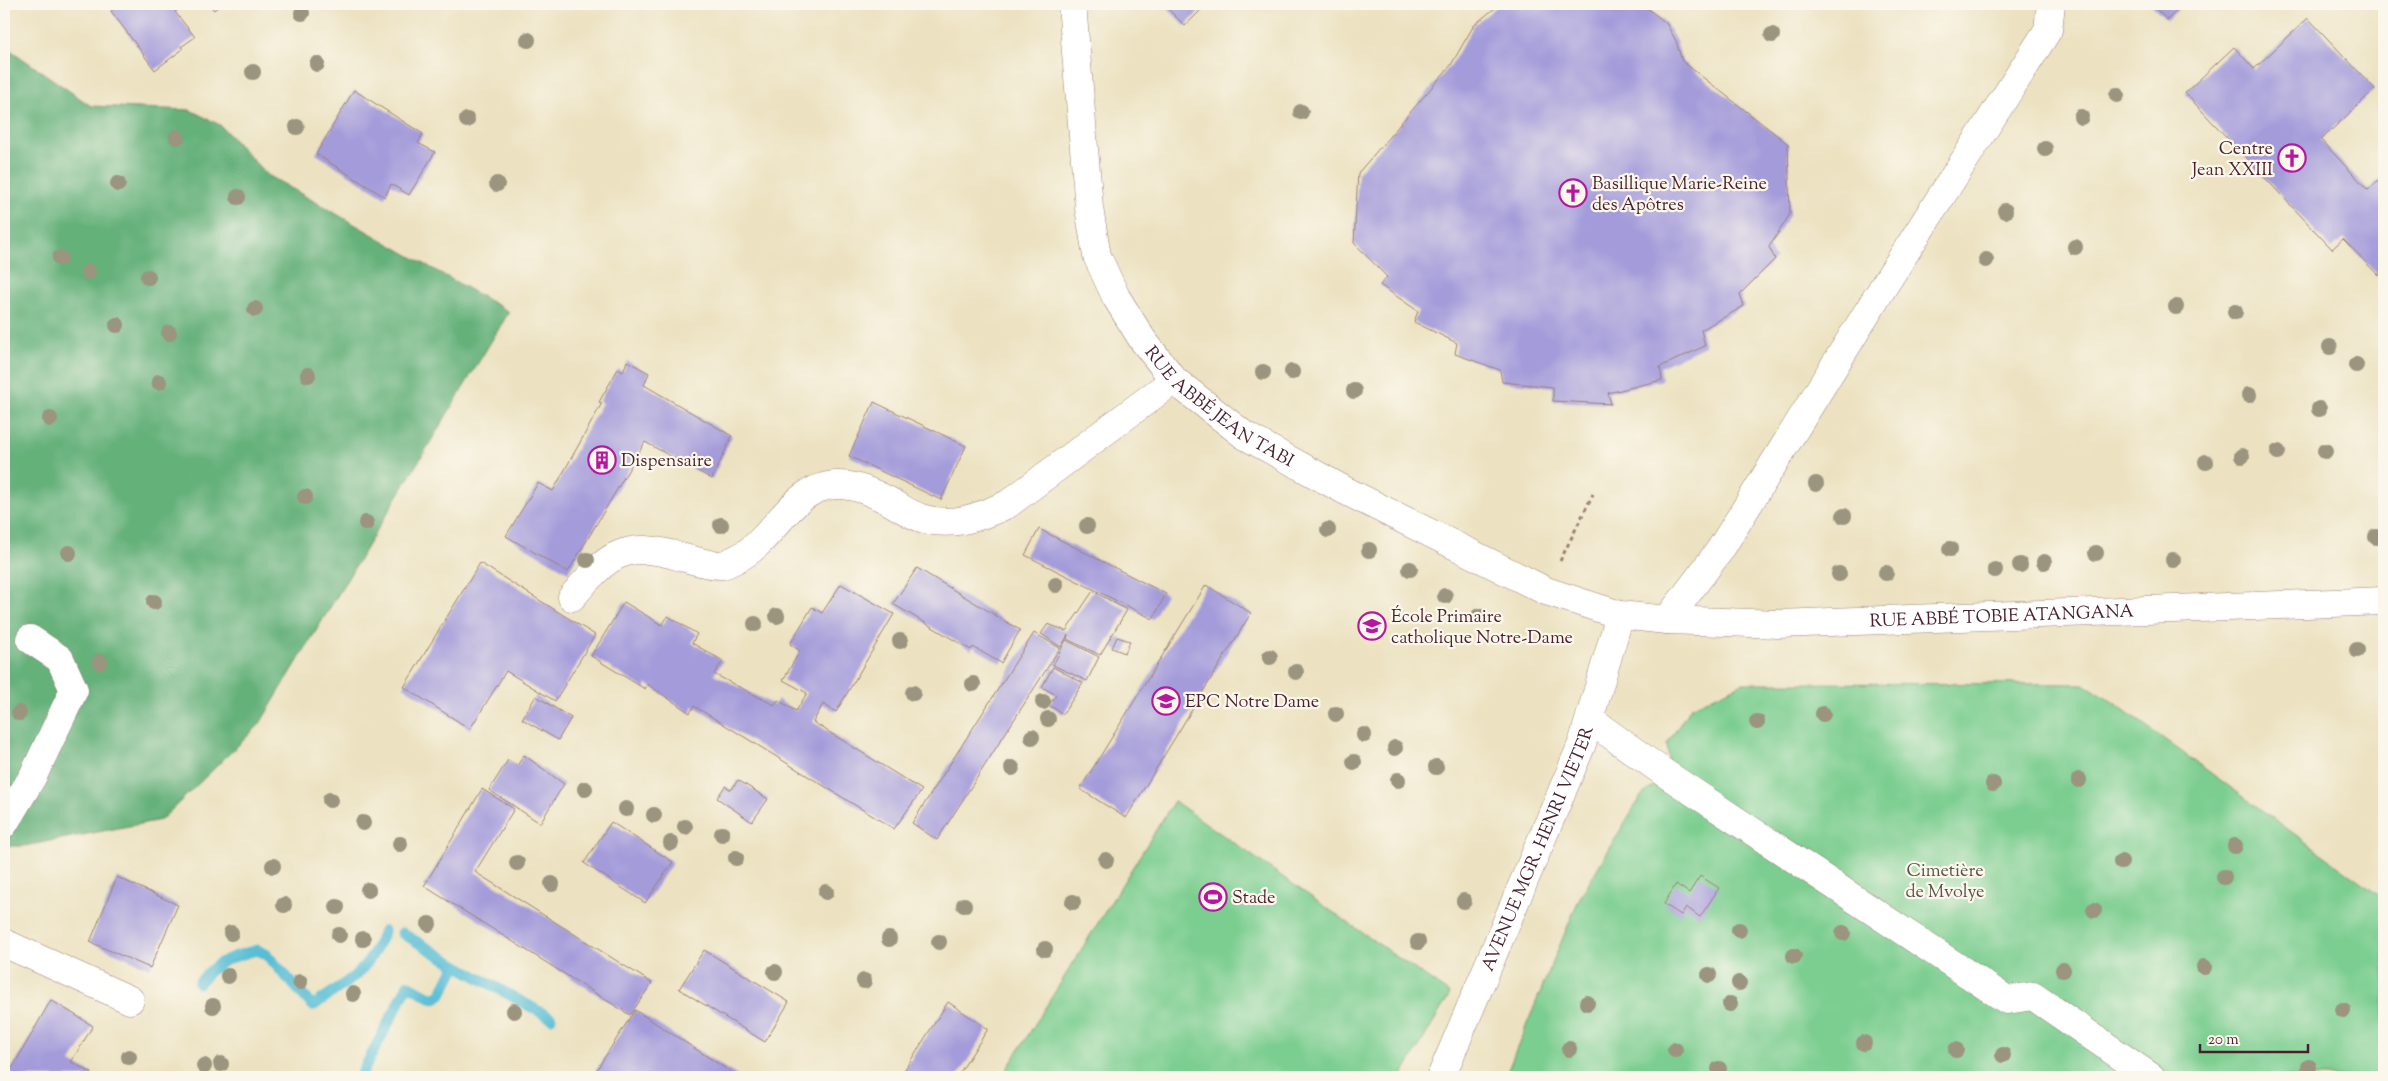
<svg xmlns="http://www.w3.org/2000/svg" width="2388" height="1081" font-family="'Sorts Mill Goudy',serif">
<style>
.green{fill:#7cce90;stroke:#63765e}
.forest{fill:#65b17a;stroke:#586852}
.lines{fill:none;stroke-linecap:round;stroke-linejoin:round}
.stream{stroke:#57bdd5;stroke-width:11}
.building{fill:#a49cda}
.minor-casing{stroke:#9b8076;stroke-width:29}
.major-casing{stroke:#9b8076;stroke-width:29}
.path{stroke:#9b8076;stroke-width:3;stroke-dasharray:4 4;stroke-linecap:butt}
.minor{stroke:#fff;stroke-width:28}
.major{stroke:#fff;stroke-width:28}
.tree{fill:#9b947f}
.labels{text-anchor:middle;stroke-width:4.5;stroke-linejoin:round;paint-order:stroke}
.poi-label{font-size:18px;fill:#4a1f2b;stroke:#fbf7ec;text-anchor:start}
.street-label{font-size:18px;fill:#4a1f2b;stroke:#fbf7ec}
.park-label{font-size:18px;fill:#595449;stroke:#fbf7ec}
</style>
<rect width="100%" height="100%" fill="#fbf7ec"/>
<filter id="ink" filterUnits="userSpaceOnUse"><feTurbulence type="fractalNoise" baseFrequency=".02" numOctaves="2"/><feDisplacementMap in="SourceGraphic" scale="10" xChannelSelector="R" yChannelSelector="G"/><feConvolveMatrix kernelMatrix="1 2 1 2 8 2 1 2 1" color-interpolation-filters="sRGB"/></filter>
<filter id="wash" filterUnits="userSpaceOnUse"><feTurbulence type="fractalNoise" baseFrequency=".0096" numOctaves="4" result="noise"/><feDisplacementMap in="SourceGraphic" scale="20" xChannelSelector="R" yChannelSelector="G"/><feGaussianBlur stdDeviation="1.12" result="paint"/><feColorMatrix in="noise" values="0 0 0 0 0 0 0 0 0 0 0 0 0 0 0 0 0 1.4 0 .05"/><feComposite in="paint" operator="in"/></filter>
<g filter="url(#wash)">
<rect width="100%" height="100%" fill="#ece2c1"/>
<g class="green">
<path d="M1743,683l341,1 29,18 271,197v178h-879l74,-178 62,-103 17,-13 11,-23 -2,-16 24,-37z"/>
<path d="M1174,801l276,193 -49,83h-399z"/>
</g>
<path class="forest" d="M9,49l82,57 99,4 30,15 46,49 243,138 -250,413 -98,95 -137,26h-20v-796z"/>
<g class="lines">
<g class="stream">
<path d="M402,933l54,32 95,53"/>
<path d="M199,983c17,-22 31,-26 58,-33l9,4 47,52c35,-26 54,-31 71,-75"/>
<path d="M360,1077l48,-92 26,14 7,-5 15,-29"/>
</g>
</g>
<g id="blocks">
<g class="building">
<path d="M121,4h65l-11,8 20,25 -14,10 2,2 -28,21 -44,-59z"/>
<path d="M209,4h12l-7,6z"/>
<path d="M1163,4h44l-22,22z"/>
<path d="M1500,4h142l24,19 10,18 6,20 106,83 2,70 -21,33 6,12 -35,35 4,12 -43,24 4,16 -45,21 2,13 -54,13 3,11 -58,-3v-14l-51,-5 -2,-12 -45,-16 2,-11 -43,-21 4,-11 -38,-26 7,-8 -33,-34 4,-70 93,-108 23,-40z"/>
<path d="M2151,4h33l-17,16z"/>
<path d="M2308,18l67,71 -54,51 47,50 16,-15v94l-6,6 -35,-36 -11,10 -147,-156 49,-46 20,22z"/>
<path d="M354,90l69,44 -5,9 17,9 -26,43 -18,-11 -6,13 -69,-43z"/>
<path d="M627,361l22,12 -5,12 88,51 -20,43 -67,-37 -77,130 -62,-36 32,-53 15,8 49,-88 -3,-1 19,-33 5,3z"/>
<path d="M874,402l92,44 -25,54 -92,-44z"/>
<path d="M1039,529l127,65 -13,25 -128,-64z"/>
<path d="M480,563l115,72 -40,66 -49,-30 -36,58 -66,-42z"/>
<path d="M917,568l103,62 -19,33 -28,-16 -2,3 -78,-46z"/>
<path d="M841,584l53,30 -58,98 -13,-8 -10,18 109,68 -28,39 -200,-123 -4,7 -43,-29 -2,5 -54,-33 33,-54 38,23 6,-9 29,18 -5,9 31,18 -9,13 60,31 4,-5 18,11 11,-18 -24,-13 17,-29 -10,-7 22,-37 10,6z"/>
<path d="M1206,585l45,28 -125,205 -46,-29z"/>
<path d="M1093,591l34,19 -27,45 -33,-16 1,-4 -7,12 -20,-13 7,-10 18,7z"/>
<path d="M1034,633l26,15 -123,192 -25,-17z"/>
<path d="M1117,637l13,4 -5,12 -13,-5z"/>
<path d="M1066,640l33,17 -12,24 -34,-16z"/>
<path d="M1053,667l30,16 -20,31 -14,-9 7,-10 -14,-8z"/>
<path d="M536,696l35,22 -13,22 -36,-21z"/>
<path d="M524,755l40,29 -24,39 -51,-33 19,-30 9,6z"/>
<path d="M738,780l30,19 -16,23 -35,-24 8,-12 6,4z"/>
<path d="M482,789l32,20 -39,63 177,111 -22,32 -206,-129z"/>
<path d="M611,822l62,40 -28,41 -61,-40z"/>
<path d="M1700,876l19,12 -19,29 -14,-10 -5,8 -17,-11 12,-20 13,9z"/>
<path d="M117,877l61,28 -28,63 -60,-26z"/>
<path d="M704,950l85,52 -24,40 -86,-53z"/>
<path d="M51,1000l42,26 -22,36 21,11 -3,4h-82z"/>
<path d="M948,1002l40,27 -31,48h-57z"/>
<path d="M635,1010l104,67h-147z"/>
</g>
</g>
</g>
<g filter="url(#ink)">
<use href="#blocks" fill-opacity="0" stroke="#9b8076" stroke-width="1"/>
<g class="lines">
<g class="minor-casing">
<g id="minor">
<path d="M572,597c36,-43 53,-57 109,-40 12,3 29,9 41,8 5,-1 10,-4 14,-6 38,-17 54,-73 101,-74 19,0 34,7 50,15 11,6 22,14 34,18 31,10 59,-1 87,-14l166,-124"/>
<path d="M1667,620l53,-70 165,-266 163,-254 3,-26"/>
<path d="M1590,720l73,52 344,228 26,-4 118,81"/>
<path d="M4,824l29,-48 41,-86 -14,-31 -30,-20"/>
<path d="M4,943l126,57"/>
</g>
</g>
<g class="major-casing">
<g id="major">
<path id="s1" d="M1072,4l17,204 8,48 19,41 26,42 32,41 70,55 100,55 202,101 74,24 47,5 112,4 605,-23"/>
<path id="s2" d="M1441,1077l141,-333 38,-129"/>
</g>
</g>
<path class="path" d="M1560,561l33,-67"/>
<use href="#minor" class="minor"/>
<use href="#major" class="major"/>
</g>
<g class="tree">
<circle cx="302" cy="13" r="8"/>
<circle cx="1772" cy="35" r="8"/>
<circle cx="528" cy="40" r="8"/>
<circle cx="317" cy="64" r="8"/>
<circle cx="253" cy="72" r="8"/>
<circle cx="2117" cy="95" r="8"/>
<circle cx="1301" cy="112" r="8"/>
<circle cx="2081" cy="117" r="8"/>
<circle cx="467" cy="120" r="8"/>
<circle cx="297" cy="127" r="8"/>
<circle cx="177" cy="137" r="8"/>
<circle cx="2045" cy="149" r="8"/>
<circle cx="118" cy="184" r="8"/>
<circle cx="497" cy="184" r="8"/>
<circle cx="238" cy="197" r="8"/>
<circle cx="2005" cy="211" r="8"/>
<circle cx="2075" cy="247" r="8"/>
<circle cx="60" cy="258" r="8"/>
<circle cx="1986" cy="260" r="8"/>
<circle cx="88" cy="272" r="8"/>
<circle cx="148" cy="277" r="8"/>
<circle cx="2176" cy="307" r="8"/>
<circle cx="255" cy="309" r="8"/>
<circle cx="2235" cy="312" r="8"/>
<circle cx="117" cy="325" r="8"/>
<circle cx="169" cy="333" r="8"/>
<circle cx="2330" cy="347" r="8"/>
<circle cx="2356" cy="365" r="8"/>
<circle cx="1263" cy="372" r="8"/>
<circle cx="1292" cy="372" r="8"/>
<circle cx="308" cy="375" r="8"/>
<circle cx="159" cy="382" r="8"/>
<circle cx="1354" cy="391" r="8"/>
<circle cx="2249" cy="395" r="8"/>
<circle cx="2319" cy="409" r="8"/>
<circle cx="50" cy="419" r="8"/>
<circle cx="2325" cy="451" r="8"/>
<circle cx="2278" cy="452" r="8"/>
<circle cx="2242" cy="456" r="8"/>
<circle cx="2206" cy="462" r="8"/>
<circle cx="1816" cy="484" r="8"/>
<circle cx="305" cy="497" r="8"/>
<circle cx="1844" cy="516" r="8"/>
<circle cx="366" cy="523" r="8"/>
<circle cx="721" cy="525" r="8"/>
<circle cx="1087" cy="526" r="8"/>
<circle cx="1328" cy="530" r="8"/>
<circle cx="2376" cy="537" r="8"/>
<circle cx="1950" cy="549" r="8"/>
<circle cx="1369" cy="550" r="8"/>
<circle cx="69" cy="553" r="8"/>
<circle cx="2096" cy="553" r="8"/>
<circle cx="587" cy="560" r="8"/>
<circle cx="2173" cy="560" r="8"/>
<circle cx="2044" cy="562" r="8"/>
<circle cx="2020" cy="565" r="8"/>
<circle cx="1410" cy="569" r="8"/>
<circle cx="1995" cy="570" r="8"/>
<circle cx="1886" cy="573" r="8"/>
<circle cx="1839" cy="574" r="8"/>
<circle cx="1056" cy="585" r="8"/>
<circle cx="1445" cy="596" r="8"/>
<circle cx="154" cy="602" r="8"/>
<circle cx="777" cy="616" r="8"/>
<circle cx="1479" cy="616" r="8"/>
<circle cx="755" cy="624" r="8"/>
<circle cx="900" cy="641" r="8"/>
<circle cx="2357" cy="650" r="8"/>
<circle cx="1270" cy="657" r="8"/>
<circle cx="100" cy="662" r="8"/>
<circle cx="1296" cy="672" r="8"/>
<circle cx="973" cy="684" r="8"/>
<circle cx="913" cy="693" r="8"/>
<circle cx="1043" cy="702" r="8"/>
<circle cx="19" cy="713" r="8"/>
<circle cx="1336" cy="714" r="8"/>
<circle cx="1823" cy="714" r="8"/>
<circle cx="1048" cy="719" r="8"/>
<circle cx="1757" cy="722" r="8"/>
<circle cx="1364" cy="735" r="8"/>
<circle cx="1032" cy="737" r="8"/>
<circle cx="1395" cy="748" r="8"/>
<circle cx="1354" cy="762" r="8"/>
<circle cx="1436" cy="767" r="8"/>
<circle cx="1012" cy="768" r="8"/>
<circle cx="1398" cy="780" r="8"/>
<circle cx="2079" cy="780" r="8"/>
<circle cx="1993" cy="784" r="8"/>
<circle cx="585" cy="789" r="8"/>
<circle cx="330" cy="800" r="8"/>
<circle cx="626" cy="809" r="8"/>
<circle cx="654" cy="815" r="8"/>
<circle cx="363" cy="823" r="8"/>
<circle cx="685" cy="827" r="8"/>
<circle cx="722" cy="834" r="8"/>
<circle cx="671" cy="843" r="8"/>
<circle cx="400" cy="844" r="8"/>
<circle cx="2235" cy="846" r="8"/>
<circle cx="736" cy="858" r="8"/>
<circle cx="1106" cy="860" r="8"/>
<circle cx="2121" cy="862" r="8"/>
<circle cx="517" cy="863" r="8"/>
<circle cx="273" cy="866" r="8"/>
<circle cx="2224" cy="877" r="8"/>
<circle cx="552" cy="884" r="8"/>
<circle cx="368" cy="890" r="8"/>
<circle cx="826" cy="892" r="8"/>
<circle cx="1464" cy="901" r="8"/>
<circle cx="1073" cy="902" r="8"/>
<circle cx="284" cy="905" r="8"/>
<circle cx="964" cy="905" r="8"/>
<circle cx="337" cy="907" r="8"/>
<circle cx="2094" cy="910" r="8"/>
<circle cx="429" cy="924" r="8"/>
<circle cx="1739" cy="930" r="8"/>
<circle cx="231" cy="933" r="8"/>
<circle cx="1843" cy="933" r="8"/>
<circle cx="339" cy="935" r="8"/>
<circle cx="363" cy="939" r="8"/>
<circle cx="889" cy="939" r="8"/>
<circle cx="939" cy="942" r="8"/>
<circle cx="1418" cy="942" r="8"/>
<circle cx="1045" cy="949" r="8"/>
<circle cx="1794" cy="956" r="8"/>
<circle cx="2204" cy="967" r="8"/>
<circle cx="2063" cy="970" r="8"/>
<circle cx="775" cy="972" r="8"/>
<circle cx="1709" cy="975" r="8"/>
<circle cx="228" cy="976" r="8"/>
<circle cx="864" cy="981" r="8"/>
<circle cx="300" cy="982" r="8"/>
<circle cx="1739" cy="983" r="8"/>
<circle cx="353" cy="994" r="8"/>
<circle cx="1587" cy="1003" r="8"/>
<circle cx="1730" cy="1004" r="8"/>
<circle cx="213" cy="1006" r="8"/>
<circle cx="2343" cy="1010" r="8"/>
<circle cx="514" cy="1011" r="8"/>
<circle cx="1864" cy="1043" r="8"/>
<circle cx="1569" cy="1049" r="8"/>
<circle cx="1675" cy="1050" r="8"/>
<circle cx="1956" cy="1050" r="8"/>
<circle cx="2003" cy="1055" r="8"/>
<circle cx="129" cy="1057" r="8"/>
<circle cx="221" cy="1064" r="8"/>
<circle cx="204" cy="1066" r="8"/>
<circle cx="2309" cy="1067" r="8"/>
<circle cx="1719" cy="1069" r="8"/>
</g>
</g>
<defs>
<g id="church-ring" transform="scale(1.4375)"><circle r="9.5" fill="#fbf7ec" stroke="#b5179e" stroke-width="1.5"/><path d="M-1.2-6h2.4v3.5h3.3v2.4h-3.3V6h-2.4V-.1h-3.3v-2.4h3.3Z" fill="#b5179e"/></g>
<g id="building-ring" transform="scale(1.4375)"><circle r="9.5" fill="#fbf7ec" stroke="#b5179e" stroke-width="1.5"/><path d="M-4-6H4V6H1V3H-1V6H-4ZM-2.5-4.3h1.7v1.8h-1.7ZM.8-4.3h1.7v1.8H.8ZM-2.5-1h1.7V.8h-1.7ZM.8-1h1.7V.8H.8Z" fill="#b5179e"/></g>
<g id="school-ring" transform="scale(1.4375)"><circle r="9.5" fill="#fbf7ec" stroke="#b5179e" stroke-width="1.5"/><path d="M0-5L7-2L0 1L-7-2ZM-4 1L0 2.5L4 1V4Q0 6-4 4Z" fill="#b5179e"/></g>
<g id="stadium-ring" transform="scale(1.4375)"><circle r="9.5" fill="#fbf7ec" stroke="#b5179e" stroke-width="1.5"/><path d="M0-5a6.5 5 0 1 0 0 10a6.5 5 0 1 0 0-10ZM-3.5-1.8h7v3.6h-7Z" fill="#b5179e"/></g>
</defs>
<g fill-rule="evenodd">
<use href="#church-ring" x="2292" y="158"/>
<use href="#church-ring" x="1573" y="193"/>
<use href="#building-ring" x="602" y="460"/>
<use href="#school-ring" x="1372" y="626"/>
<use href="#school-ring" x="1166" y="701"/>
<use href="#stadium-ring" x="1213" y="897"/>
</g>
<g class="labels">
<g class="poi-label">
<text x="2273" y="154" text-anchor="end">Centre<tspan x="2273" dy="21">Jean XXIII</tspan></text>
<text x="1592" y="189">Basillique Marie-Reine<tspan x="1592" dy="21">des Apôtres</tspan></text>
<text x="621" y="466">Dispensaire</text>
<text x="1391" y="622">École Primaire<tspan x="1391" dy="21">catholique Notre-Dame</tspan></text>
<text x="1185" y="707">EPC Notre Dame</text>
<text x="1232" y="903">Stade</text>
</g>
<g class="street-label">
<text dy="6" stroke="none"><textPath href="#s1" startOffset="452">RUE ABBÉ JEAN TABI</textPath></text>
<text dy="6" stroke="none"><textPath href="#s1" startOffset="1289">RUE ABBÉ TOBIE ATANGANA</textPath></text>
<text dy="6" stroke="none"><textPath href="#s2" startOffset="248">AVENUE MGR. HENRI VIETER</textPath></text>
</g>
<g class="park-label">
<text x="1945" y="876">Cimetière<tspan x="1945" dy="21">de Mvolye</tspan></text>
</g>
</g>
<rect width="2388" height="1081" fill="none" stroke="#fbf7ec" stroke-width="20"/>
<path d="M2200 1044v8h108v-8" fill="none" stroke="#4a1f2b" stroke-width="2.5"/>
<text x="2208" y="1044" font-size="15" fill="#4a1f2b" stroke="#fbf7ec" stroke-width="4" paint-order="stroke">20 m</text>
</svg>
